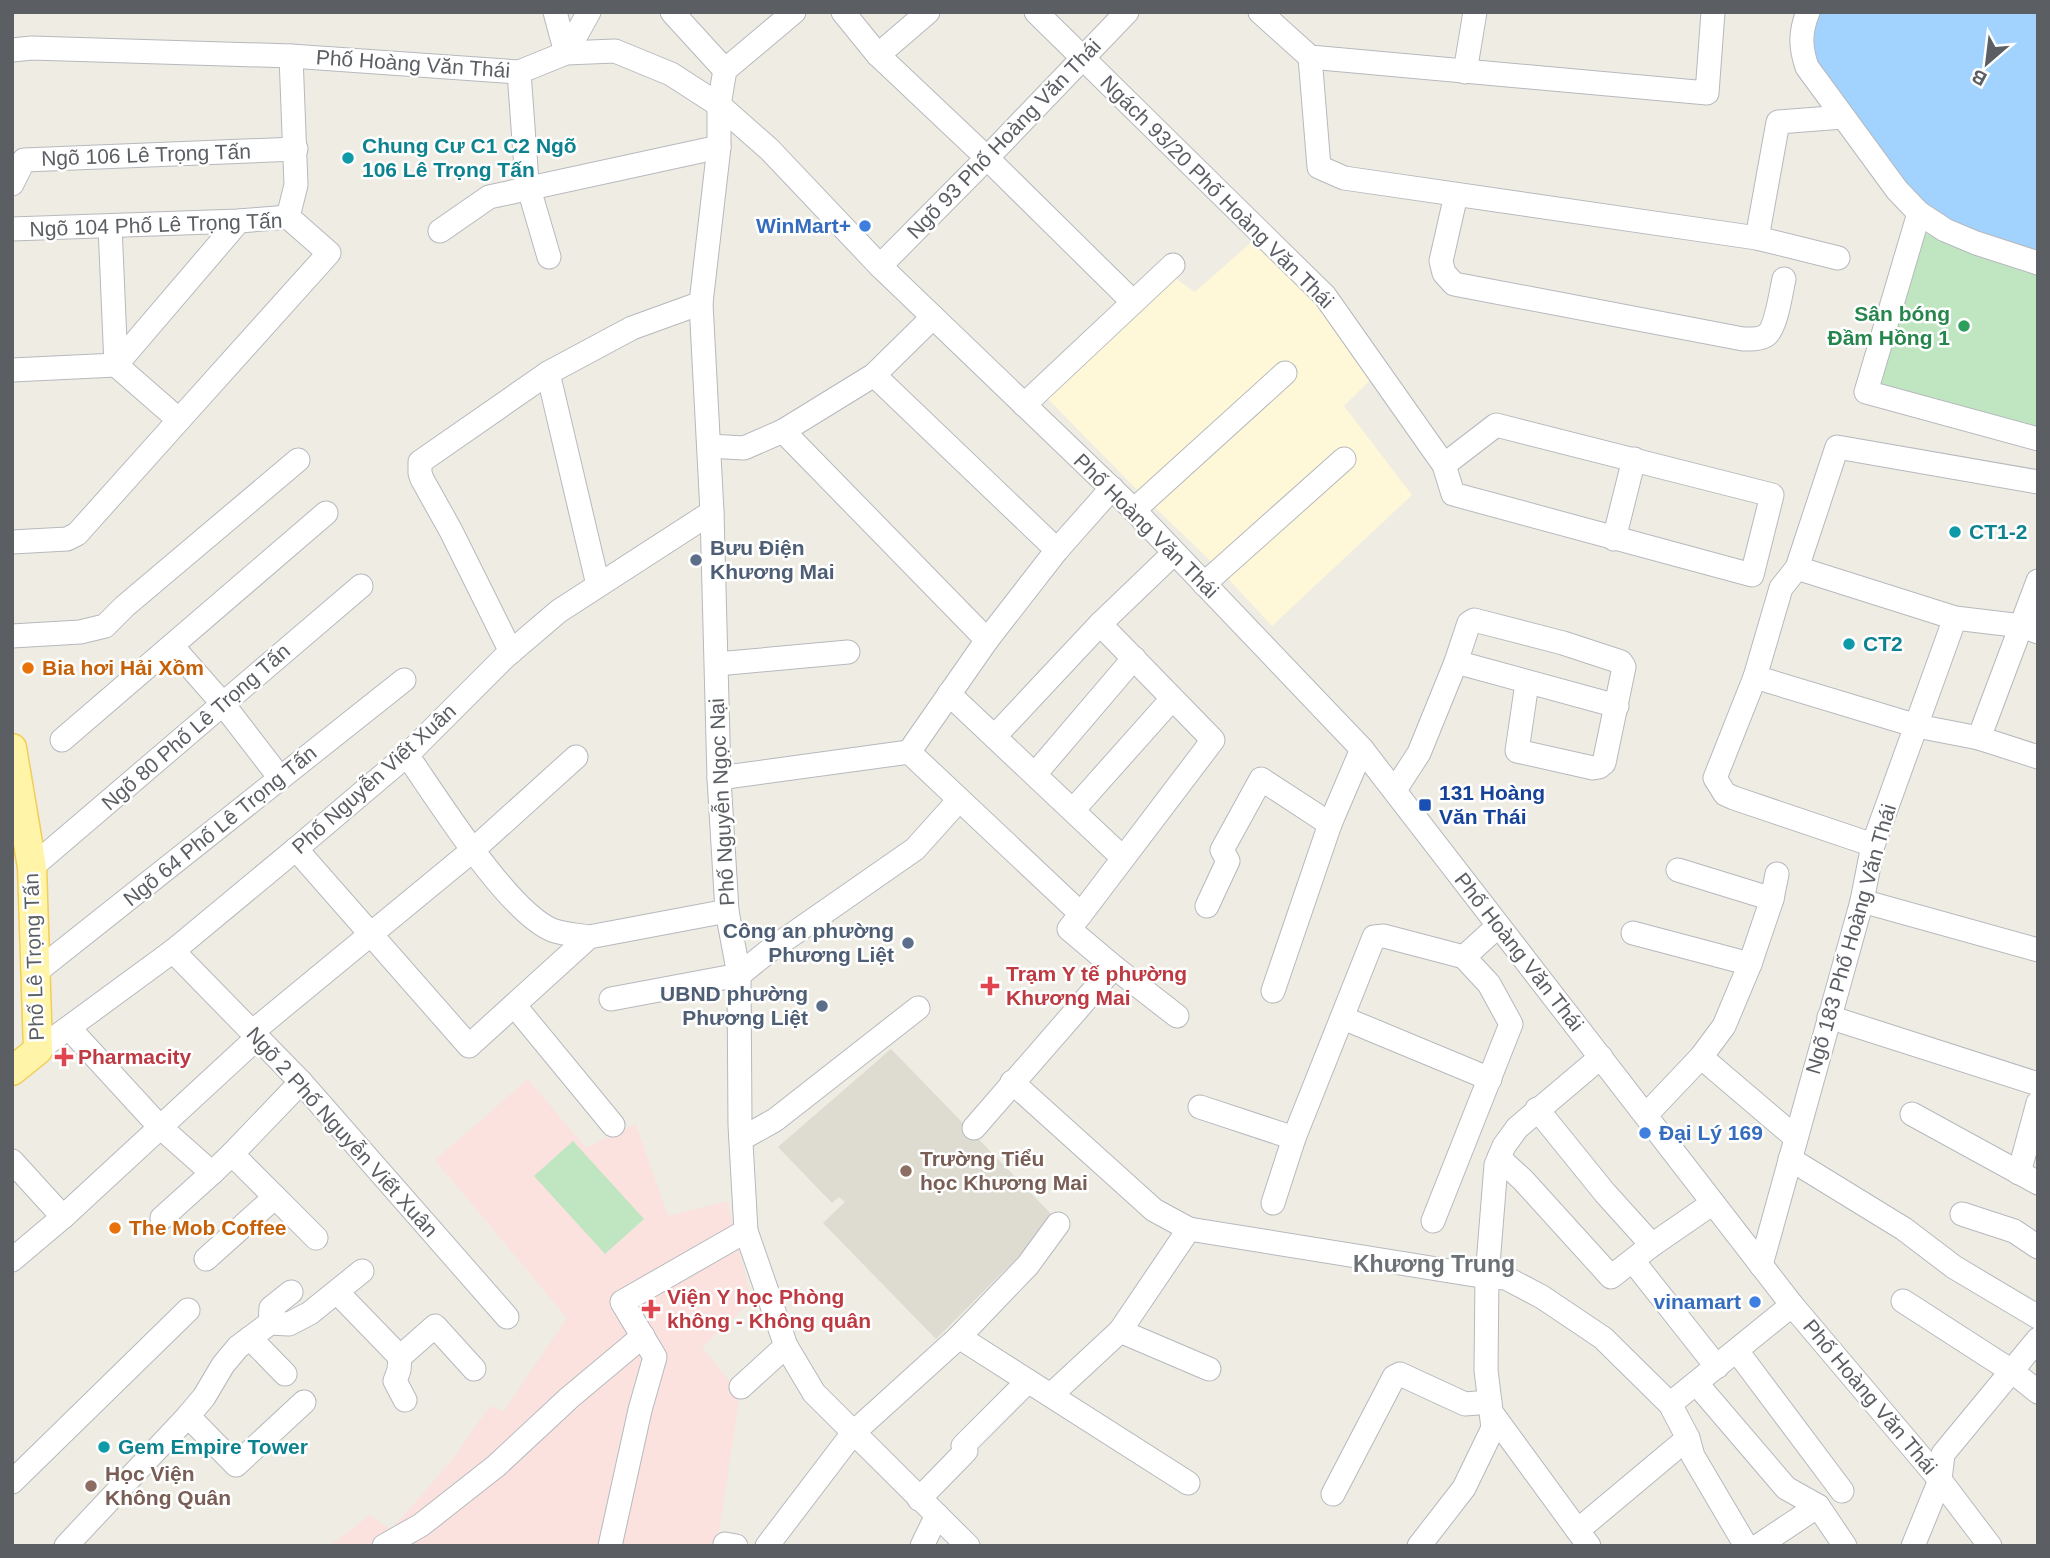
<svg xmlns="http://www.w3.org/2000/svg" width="2050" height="1558" font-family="Helvetica,sans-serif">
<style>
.commercial{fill:#fef7d8}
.education{fill:#dedbd1}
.medical{fill:#fbe2df}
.green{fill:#bfe6c1}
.water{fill:#a2d3ff}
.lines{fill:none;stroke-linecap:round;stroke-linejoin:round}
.minor-casing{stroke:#b6b9bd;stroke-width:25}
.major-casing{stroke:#f2cd58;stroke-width:31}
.minor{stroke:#fff;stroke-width:23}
.major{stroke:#fff4a7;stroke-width:28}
.culture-dot{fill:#0f9aa8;stroke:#fff;stroke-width:2.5}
.shop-dot{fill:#3f7fe0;stroke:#fff;stroke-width:2.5}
.leisure-dot{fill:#2e9e5b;stroke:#fff;stroke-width:2.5}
.service-dot{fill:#5c6f8a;stroke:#fff;stroke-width:2.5}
.food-dot{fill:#e8710a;stroke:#fff;stroke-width:2.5}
.transit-dot{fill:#1a4fb4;stroke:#fff;stroke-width:2.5}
.health-dot{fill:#e0444e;stroke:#fff;stroke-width:2.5}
.education-dot{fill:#8d6e63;stroke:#fff;stroke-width:2.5}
.labels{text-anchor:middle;stroke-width:5;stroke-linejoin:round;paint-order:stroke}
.street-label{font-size:21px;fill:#5b5f64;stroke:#fff}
.culture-label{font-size:21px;font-weight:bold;fill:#0d838f;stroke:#fff;text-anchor:start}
.shop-label{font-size:21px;font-weight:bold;fill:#366cbe;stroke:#fff;text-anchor:end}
.leisure-label{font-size:21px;font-weight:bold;fill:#27864d;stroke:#fff;text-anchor:end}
.service-label{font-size:21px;font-weight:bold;fill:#4e5e75;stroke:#fff;text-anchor:end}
.food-label{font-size:21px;font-weight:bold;fill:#c56008;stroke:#fff;text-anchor:start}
.transit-label{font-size:21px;font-weight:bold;fill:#164399;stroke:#fff;text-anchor:start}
.health-label{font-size:21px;font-weight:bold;fill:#be3a42;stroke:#fff;text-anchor:start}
.education-label{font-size:21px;font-weight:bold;fill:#785e54;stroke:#fff;text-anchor:start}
.neighbourhood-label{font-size:23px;font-weight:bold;fill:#6c7176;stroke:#fff}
</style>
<rect width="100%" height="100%" fill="#eeece3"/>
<path class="commercial" d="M1256,238l66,68 53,69 -31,31 68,89 -140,131 -52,-56 -74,-71 -103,-105 128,-119 24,17z"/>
<path class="education" d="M891,1049l165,170 -120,120 -113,-116 22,-21 -6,-5 -7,6 -54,-56z"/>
<path class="medical" d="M528,1079l58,69 50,-24 32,92 59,-15 25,100 -50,46 38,47 -23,152h-388l41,-31 21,15 61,-70 38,-54 14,5 63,-93 -132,-158z"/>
<g class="green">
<path d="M1919,231l119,38v166l-166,-53z"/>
<path d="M573,1141l71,78 -39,35 -71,-78z"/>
</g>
<path class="water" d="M1813,12h225v246l-57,-18 -57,-34 -24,-24 -91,-128z"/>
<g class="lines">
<g class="minor-casing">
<g id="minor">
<path d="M555,12l11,41"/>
<path d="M672,12l53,58"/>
<path d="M794,12l-69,58 -6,35v42l-18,156 11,209 7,266 8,133 12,64 1,150 6,106 40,115 28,47 154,153"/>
<path d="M843,12l35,43 109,103 146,144"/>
<path d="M1036,12l289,284 119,169 9,29 299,81 20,-80 -276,-70 -52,40"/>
<path d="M1260,12l50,45 397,36 6,-81"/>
<path d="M1808,12c-8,20 -8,35 -1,55l90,123 22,23 26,17 31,13 62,20"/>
<path d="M12,50l20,-2 259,8 228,16 47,-19 49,-2 56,23 48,31 50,44 111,117 254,244 228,239 430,556 148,175 50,66"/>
<path d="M566,53l23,-41"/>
<path d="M878,55l50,-43"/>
<path d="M1310,57l9,110 25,11 413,60 81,20"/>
<path d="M519,72l8,110 22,75"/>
<path d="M1465,72l10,-60"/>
<path d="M12,184l12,-24 272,-11"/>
<path d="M1456,195l-15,66 3,12 10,11 289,55c7,0 15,1 22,-3 11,-6 16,-44 19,-57"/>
<path d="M1919,213l-53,179 172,47"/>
<path d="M288,217l8,-32 -5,-129"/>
<path d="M110,226l6,139"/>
<path d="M12,229l227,-8 49,-4 41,36 -150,167 -63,-55 -104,5"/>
<path d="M440,231l49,-34 230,-50"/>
<path d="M1757,238l21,-116 65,-5"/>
<path d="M880,266l107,-108 140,-146"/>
<path d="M116,365l123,-144"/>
<path d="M548,373l50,212"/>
<path d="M874,375l183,175"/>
<path d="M1024,405l149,-140"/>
<path d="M783,431l204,209"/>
<path d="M709,446l35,2 39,-17 91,-56 59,-58"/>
<path d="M1134,510l151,-137"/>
<path d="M1614,539l20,-80"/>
<path d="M12,542l55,-3 10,-5 102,-114"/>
<path d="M1797,568l158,50 67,8 16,6"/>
<path d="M1204,584l140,-125"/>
<path d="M12,636l68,-4 25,-6 20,-20 173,-146"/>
<path d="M172,646l51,58 57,74"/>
<path d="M511,652l-60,-121 -29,-52 -2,-6v-11l128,-89 84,-45 69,-25"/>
<path d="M1456,662l13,-39 5,-3 89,23 58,19 3,5 -20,96 -5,4 -6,1 -76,-17 10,-68"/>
<path d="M717,664l131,-12"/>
<path d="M1755,677l162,49 62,12 59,19"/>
<path d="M949,694l174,164"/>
<path d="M995,736l105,-112 74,-71"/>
<path d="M1979,738l59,-157"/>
<path d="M62,740l264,-227"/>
<path d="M909,752l172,162 -12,15 45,38 63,49"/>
<path d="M909,752l78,-112 70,-90 55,-62"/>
<path d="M407,755c30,43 100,156 145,175 11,4 25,5 37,7"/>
<path d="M1036,773l98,-115"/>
<path d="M719,778l190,-26"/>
<path d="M1395,790l24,-37 37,-91 161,44"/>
<path d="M1074,809l98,-110"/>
<path d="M1873,845l-139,-47 -9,-4 -10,-16 40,-101 26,-89 16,-20 40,-121 201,35"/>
<path d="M296,849l173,197 120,-109 138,-26"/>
<path d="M32,867l329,-281"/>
<path d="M1678,870l94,29"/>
<path d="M1862,901l176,49"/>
<path d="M1207,906l21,-45 -6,-11 39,-71 69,45"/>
<path d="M1081,914l132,-174 -113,-116"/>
<path d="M1633,933l117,31"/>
<path d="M173,951l128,131 206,235"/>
<path d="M36,972l368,-292"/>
<path d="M1273,991l57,-167 32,-75"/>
<path d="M611,999l128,-24 31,-25 145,-101 44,-49"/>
<path d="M515,1006l98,119"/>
<path d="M1829,1017l209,67"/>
<path d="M1343,1018l147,61"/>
<path d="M69,1028l90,98 53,47 20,-19 84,84"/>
<path d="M252,1032l221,-182 103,-93"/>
<path d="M38,1050l135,-99 123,-102 111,-94 98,-98 54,-46 153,-99"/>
<path d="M1701,1057l95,81"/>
<path d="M1012,1082l142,128 35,19 298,48 19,1 36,19 61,41 67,66 18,34 5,18 53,90"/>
<path d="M1200,1107l94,31"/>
<path d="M1537,1109l68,84 47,52"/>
<path d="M1912,1114l126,69"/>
<path d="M1646,1115l55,-58 23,-31 26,-62 22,-65 5,-25"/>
<path d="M974,1128l140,-161"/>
<path d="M741,1139l34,-19 143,-112"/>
<path d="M232,1154l69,-72"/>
<path d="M1499,1158l24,22 88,97 41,-32 61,-42"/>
<path d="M1790,1159l114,70 50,38 84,50"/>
<path d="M12,1161l51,56"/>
<path d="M2019,1173l19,-70"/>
<path d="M1273,1203l21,-65 80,-201 10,-1 80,21"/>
<path d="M1962,1214l52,17 24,16"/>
<path d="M162,1218l50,-45"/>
<path d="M1433,1221l78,-197 -22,-40 -25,-27 34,-31"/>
<path d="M206,1259l69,-62"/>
<path d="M12,1260l51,-43 195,-180"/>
<path d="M1633,1261l84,106"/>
<path d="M1761,1265l101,-364 11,-56 82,-227"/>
<path d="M337,1292l63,65 -1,13 -4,11 10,19"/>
<path d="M1903,1301l110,71 25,20"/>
<path d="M270,1323l1,-15 20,-16"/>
<path d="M1120,1331l69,-102"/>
<path d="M959,1337l229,146"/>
<path d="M250,1338l35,36"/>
<path d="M1737,1351l105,140"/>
<path d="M400,1357l35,-31 39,43"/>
<path d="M1697,1384l89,104 32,18 27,40"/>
<path d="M741,1387l45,-41"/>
<path d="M1051,1395l69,-64 89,38"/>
<path d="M1670,1404l122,-99"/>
<path d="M1491,1412l98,134"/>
<path d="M188,1416l48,49 68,-63"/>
<path d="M12,1482l176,-172"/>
<path d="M1333,1494l61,-117 6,-3 65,30 25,-2"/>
<path d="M919,1499l47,-48 -3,-5 65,-65"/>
<path d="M1578,1530l110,-92"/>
<path d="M725,1544l11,2"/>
<path d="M66,1546l122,-130 16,-19 19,-32 15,-18 32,-24 19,1 21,-11 52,-42"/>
<path d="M384,1546l37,-21 75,-59 73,-68 74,-62"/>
<path d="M610,1546l30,-136 15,-53 -33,-55 124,-71"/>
<path d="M767,1546l86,-113 106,-96 69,-72 30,-41"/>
<path d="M922,1546l15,-31"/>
<path d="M1419,1546l45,-58 29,-60 -7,-58 1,-93 9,-112 8,-19 13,-18 84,-71"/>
<path d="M1758,1546l60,-40"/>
<path d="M1913,1546l27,-66 3,-26 95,-115"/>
</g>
</g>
<g class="major-casing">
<path id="major" d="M12,748l20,119 6,183 -26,21"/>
</g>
<use href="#minor" class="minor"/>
<use href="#major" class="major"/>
</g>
<g class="culture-dot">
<circle cx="348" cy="158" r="7"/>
<circle cx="1955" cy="532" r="7"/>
<circle cx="1849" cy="644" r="7"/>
<circle cx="104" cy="1447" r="7"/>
</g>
<g class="shop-dot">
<circle cx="865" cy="226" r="7"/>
<circle cx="1645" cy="1133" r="7"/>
<circle cx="1755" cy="1302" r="7"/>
</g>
<circle class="leisure-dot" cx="1964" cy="326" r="7"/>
<g class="service-dot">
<circle cx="696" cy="560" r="7"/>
<circle cx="908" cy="943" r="7"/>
<circle cx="822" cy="1006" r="7"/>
</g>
<g class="food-dot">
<circle cx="28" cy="668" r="7"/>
<circle cx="115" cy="1228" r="7"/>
</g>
<rect class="transit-dot" x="1418" y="798" width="14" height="14" rx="3.5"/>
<g class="health-dot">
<path d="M986.5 975.5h7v7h7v7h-7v7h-7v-7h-7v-7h7z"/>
<path d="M60.5 1046.5h7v7h7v7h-7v7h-7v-7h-7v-7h7z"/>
<path d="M647.5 1298.5h7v7h7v7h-7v7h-7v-7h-7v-7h7z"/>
</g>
<g class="education-dot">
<circle cx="906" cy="1171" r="7"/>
<circle cx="91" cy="1486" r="7"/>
</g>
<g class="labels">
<g class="street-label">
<text transform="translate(413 64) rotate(4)" y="7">Phố Hoàng Văn Thái</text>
<text transform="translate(1004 139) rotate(-46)" y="7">Ngõ 93 Phố Hoàng Văn Thái</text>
<text transform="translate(146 155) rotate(-2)" y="7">Ngõ 106 Lê Trọng Tấn</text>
<text transform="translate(1217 192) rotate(45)" y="7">Ngách 93/20 Phố Hoàng Văn Thái</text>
<text transform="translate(156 225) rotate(-2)" y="7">Ngõ 104 Phố Lê Trọng Tấn</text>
<text transform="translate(1146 526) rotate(45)" y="7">Phố Hoàng Văn Thái</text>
<text transform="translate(196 727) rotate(-41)" y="7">Ngõ 80 Phố Lê Trọng Tấn</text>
<text transform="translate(374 779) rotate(-42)" y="7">Phố Nguyễn Viết Xuân</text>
<text transform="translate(722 802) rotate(-93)" y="7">Phố Nguyễn Ngọc Nại</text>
<text transform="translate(220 826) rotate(-39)" y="7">Ngõ 64 Phố Lê Trọng Tấn</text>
<text transform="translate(1851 939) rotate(-74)" y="7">Ngõ 183 Phố Hoàng Văn Thái</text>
<text transform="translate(1519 952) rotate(52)" y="7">Phố Hoàng Văn Thái</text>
<text transform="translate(34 957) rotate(-92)" y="7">Phố Lê Trọng Tấn</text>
<text transform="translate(342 1132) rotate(48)" y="7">Ngõ 2 Phố Nguyễn Viết Xuân</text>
<text transform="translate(1870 1397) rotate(50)" y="7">Phố Hoàng Văn Thái</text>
</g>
<g class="culture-label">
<text x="362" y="153">Chung Cư C1 C2 Ngõ<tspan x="362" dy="24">106 Lê Trọng Tấn</tspan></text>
<text x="1969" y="539">CT1-2</text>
<text x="1863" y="651">CT2</text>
<text x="118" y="1454">Gem Empire Tower</text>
</g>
<g class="shop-label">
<text x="851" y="233">WinMart+</text>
<text x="1659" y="1140" text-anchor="start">Đại Lý 169</text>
<text x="1741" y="1309">vinamart</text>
</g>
<g class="leisure-label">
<text x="1950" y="321">Sân bóng<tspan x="1950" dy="24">Đầm Hồng 1</tspan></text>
</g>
<g class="service-label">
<text x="710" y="555" text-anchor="start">Bưu Điện<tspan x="710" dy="24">Khương Mai</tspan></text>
<text x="894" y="938">Công an phường<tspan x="894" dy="24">Phương Liệt</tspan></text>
<text x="808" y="1001">UBND phường<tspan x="808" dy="24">Phương Liệt</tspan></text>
</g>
<g class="food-label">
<text x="42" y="675">Bia hơi Hải Xồm</text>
<text x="129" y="1235">The Mob Coffee</text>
</g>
<g class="transit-label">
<text x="1439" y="800">131 Hoàng<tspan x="1439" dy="24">Văn Thái</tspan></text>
</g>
<g class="health-label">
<text x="1006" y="981">Trạm Y tế phường<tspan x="1006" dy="24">Khương Mai</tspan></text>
<text x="78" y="1064">Pharmacity</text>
<text x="667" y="1304">Viện Y học Phòng<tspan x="667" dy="24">không - Không quân</tspan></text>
</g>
<g class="education-label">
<text x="920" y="1166">Trường Tiểu<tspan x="920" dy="24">học Khương Mai</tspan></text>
<text x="105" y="1481">Học Viện<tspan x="105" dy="24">Không Quân</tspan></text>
</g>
<g class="neighbourhood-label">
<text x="1434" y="1272">Khương Trung</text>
</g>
</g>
<rect width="2050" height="1558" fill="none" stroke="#5b5f64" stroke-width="28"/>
<g transform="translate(1987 63) rotate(208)" stroke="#ffffff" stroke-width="5" paint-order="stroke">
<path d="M0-5L12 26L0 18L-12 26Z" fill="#5b5f64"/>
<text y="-10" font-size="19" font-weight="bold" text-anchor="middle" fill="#5b5f64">B</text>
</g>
</svg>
